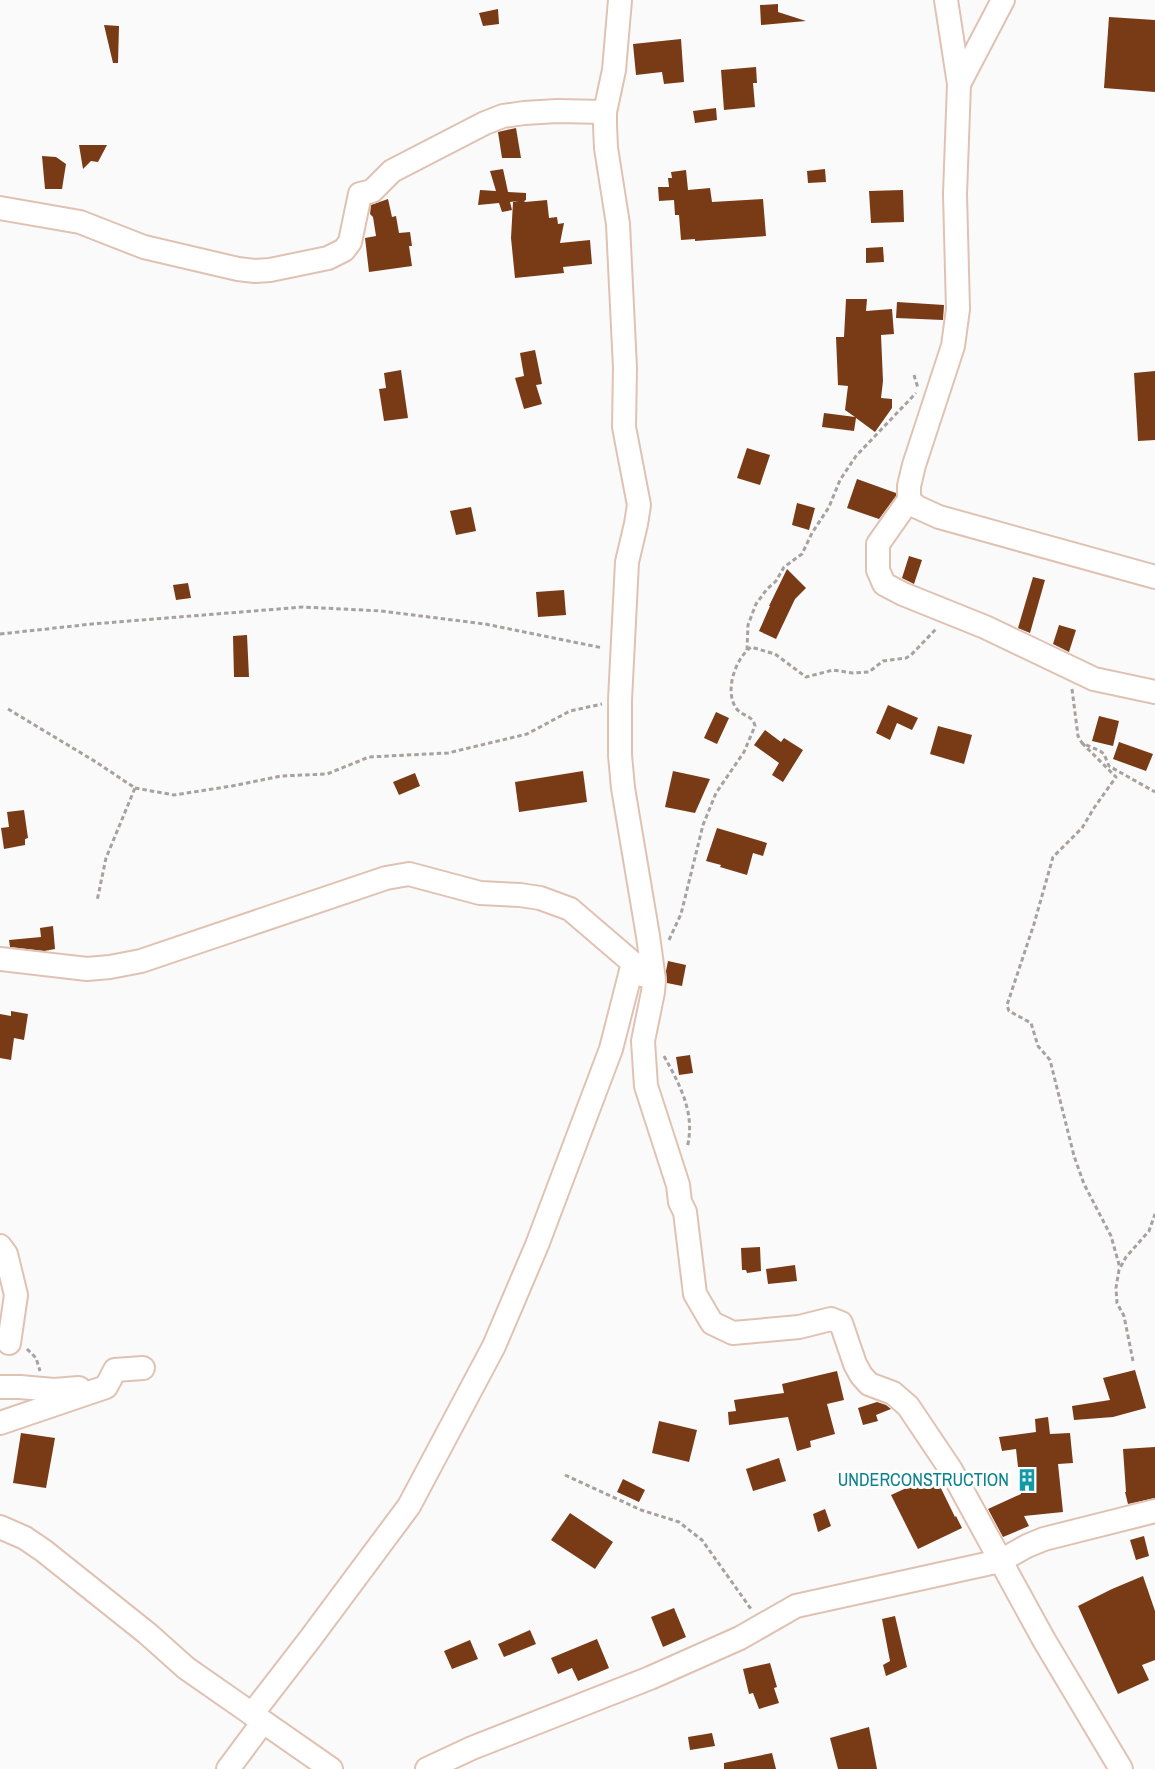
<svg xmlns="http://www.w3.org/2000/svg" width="1155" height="1769" font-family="'Archivo Narrow',sans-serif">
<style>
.building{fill:#793a16}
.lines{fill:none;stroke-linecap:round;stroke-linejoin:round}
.minor-casing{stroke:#e0c2b3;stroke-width:26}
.path{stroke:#a7a29f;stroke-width:3;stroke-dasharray:4.5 3;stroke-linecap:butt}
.minor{stroke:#fff;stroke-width:22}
.labels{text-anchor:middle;stroke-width:6;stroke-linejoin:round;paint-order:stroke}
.culture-label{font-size:18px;fill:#0d838f;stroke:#fff;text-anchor:end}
</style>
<rect width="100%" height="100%" fill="#fafafa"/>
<g class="building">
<path d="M778,4v8l28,9 -45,4 -1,-20z"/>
<path d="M498,9l1,15 -16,2 -4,-13z"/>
<path d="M1109,17l46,3v72l-51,-4z"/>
<path d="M104,25l15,1 -1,37h-5z"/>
<path d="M681,39l3,43 -20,2 -2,-12 -26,3 -3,-31z"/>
<path d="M756,67l1,16h-4l2,24 -31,3 -3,-40z"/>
<path d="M716,108l1,12 -22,3 -2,-12z"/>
<path d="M516,128l5,30h-19l-4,-26z"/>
<path d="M79,145h28l-9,17 -7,-1 -8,8z"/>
<path d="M42,156l14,1 10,7 -4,25h-17z"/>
<path d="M503,169l5,23 18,1v7l-2,1 1,1 22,-2 2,18 8,-1 1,7 6,-1 -4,20 30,-3 2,24 -29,3 1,6 -49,5 -4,-40 2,-36 5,-1 -8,1 2,8 -10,2 -3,-9 -21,2 2,-15 16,1 -6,-20z"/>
<path d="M825,169l1,13 -18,1 -1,-12z"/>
<path d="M686,170l2,20 22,-2 2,14 51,-3 3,37 -71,5v-2l-14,1 -2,-25h-4l-1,-15 -15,1 -1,-14h11l-1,-9h4l-1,-6z"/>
<path d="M903,190l1,32 -33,1 -2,-32z"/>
<path d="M388,199l4,18 4,-1 3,17 11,-1 2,14h-3l3,20 -43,6 -4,-34 11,-2 -3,-19 -3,-3 1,-9z"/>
<path d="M883,247l1,15 -18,1v-15z"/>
<path d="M846,299h21l-1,12 26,-2 2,25 -13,1 2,46 -2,17 11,1v9l-17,24 -19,-14 -2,13 -32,-4 2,-14 31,4 -10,-7 3,-24 -10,-1 -2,-48h8z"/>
<path d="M897,302l47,3 -1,15 -47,-2z"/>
<path d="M535,350l7,34 -6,1 6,19 -18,5 -9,-31 9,-2 -4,-23z"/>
<path d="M401,370l7,48 -24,3 -5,-32 7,-1 -2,-15z"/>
<path d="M1155,371v69l-17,1 -4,-68z"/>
<path d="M747,448l23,7 -10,30 -23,-7z"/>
<path d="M857,479l39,14v3l-17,23 -32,-11z"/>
<path d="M797,503l18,5 -6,22 -17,-5z"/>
<path d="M471,507l5,24 -20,4 -6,-24z"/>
<path d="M909,556l13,4 -8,24 -12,-6z"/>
<path d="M787,569l19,19 -11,11 -19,40 -17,-8 11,-25h-1z"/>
<path d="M1033,577l12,3 -15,53 -12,-5z"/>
<path d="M188,583l3,15 -15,2 -3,-15z"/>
<path d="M564,590l2,25 -28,2 -2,-25z"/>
<path d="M1059,625l17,5 -7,22 -16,-8z"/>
<path d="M247,635l2,42h-15l-1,-41z"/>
<path d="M888,705l30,13 -6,12 -15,-7 -7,17 -14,-7z"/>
<path d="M716,712l13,6 -12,26 -13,-6z"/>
<path d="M1099,716l20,5 -6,25 -21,-5z"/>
<path d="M938,726l34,9 -8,29 -34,-10z"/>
<path d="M765,730l16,12 3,-4 19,12 -20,32 -11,-7 7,-12 -25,-18z"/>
<path d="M1119,742l34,12 -7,17 -33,-12z"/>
<path d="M583,771l4,31 -68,10 -4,-30z"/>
<path d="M673,771l37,8 -15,34 -30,-6z"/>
<path d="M415,773l5,13 -21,9 -6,-13z"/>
<path d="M24,810l4,28 -3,1v6l-21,4 -3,-21 8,-1 -2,-15z"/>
<path d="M717,828l50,15 -4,13 -10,-3 -6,22 -27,-8 1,-2 -15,-4z"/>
<path d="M53,926l2,23 -11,2 -34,-4 -1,-7 32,-3 -1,-9z"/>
<path d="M668,961l18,4 -4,21 -15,-3 -1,-12z"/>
<path d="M11,1011l17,3 -4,26 -10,-2 -3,22 -11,-2v-44l11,2z"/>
<path d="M690,1055l3,18 -14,2 -3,-18z"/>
<path d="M760,1247l1,24 -14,2 -1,-3h-4l-1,-22z"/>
<path d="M795,1265l2,16 -29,3 -2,-15z"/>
<path d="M1135,1370l11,38 -33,9 -39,3 -2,-14 38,-6 -7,-22z"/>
<path d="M837,1371l7,29 -17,4 8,30 -25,7 1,6 -14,4 -9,-34 -59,8 -1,-13 8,-1 -2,-11 50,-7 -2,-9z"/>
<path d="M877,1402l9,3 5,4 -15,6 2,6 -15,4 -5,-17z"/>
<path d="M1048,1417l2,17 20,-1 3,30 -15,1 5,48 -39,4 5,10 -26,11 -15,-28 33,-15 -5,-45 -14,2 -3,-14 37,-5 -1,-13z"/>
<path d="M659,1421l38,9 -8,32 -37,-9z"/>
<path d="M21,1433l34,5 -9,50 -33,-5z"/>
<path d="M1155,1447v51l-27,6 -3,-12h1l-3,-43z"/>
<path d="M779,1458l7,23 -33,10 -7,-22z"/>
<path d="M933,1472l22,45 1,-1 6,12 -44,21 -27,-54 22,-10 -1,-2z"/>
<path d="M623,1479l22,11 -6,12 -22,-10z"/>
<path d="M825,1509l6,17 -13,6 -5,-18z"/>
<path d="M570,1513l43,29 -18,27 -44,-29z"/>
<path d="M1144,1536l5,20 -13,4 -6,-20z"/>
<path d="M1143,1576l12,35v49l-13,5 7,15 -31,14 -40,-88 34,-17z"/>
<path d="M674,1608l12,29 -23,10 -12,-30z"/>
<path d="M895,1616l12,51 -21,9 -3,-11 7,-4 -8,-42z"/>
<path d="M530,1630l6,14 -32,13 -6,-13z"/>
<path d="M597,1639l12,29 -31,13 -6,-13 -14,6 -7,-16z"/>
<path d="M470,1640l8,19 -26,10 -8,-18z"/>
<path d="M770,1663l7,24 -3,1 5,15 -20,6 -6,-16 -4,1 -6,-25z"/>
<path d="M869,1727l8,42h-39l-8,-31z"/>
<path d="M712,1733l3,13 -25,4 -2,-13z"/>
<path d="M772,1753l4,16h-52v-6z"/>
</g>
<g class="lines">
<g class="minor-casing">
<g id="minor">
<path d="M620,0l-6,70 -9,42v13l1,23 12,76 7,144 -1,59 15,78 -3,19 -9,38 -7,138v55l3,33 25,148 6,44 -1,12 -10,49 3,45 32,99 2,17 5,10 10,82 17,29 21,10 66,-6 32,-8 10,4 14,41 6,11 8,9 24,9 15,13 43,64 93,170 77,129"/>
<path d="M946,0l13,84 -4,110 3,115 -5,37 -39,119 -5,21v14l8,7 22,10 216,60"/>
<path d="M959,84l44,-84"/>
<path d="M0,208l80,14 64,25 94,22 17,2 15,-1 58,-12 16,-8 6,-8 10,-48 12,-3 20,-20 93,-48 18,-7 21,-3 33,-2 48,1"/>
<path d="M909,500l-31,44v26l6,14 19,10 82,33 109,52 61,13"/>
<path d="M0,959l87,10 23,-2 31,-6 245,-83 23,-4 71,19 40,2 20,3 30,11 63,54 9,12"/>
<path d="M0,1246l6,8 10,41 -7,48"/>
<path d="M0,1387h20l34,3 25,-2"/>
<path d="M0,1423l106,-36 9,-17 28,-2"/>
<path d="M0,1527l25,11 19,13 104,83 38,34 145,101"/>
<path d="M252,1714l58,-75 99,-133 85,-160 43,-101 74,-196 22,-86"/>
<path d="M228,1769l35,-47"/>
<path d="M427,1769l45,-21 178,-70 90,-40 56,-32 204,-45 27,-15 17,-7 111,-28"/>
</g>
</g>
<g class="path">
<path d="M914,375l4,13"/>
<path d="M0,634l92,-10 211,-17 78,4 104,13 118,24"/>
<path d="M747,650l1,-25 8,-21 11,-15 9,-8 8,-14 18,-13 10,-21 17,-26 11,-27 16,-24 60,-63"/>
<path d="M1072,689l6,47 4,7 18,8 4,3 5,12 46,26"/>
<path d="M8,709l88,53 39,26 -29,70 -9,43"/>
<path d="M1082,743l34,34 -22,31 -12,20 -29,29 -19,67 -27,81 2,6 22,12 7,23 12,14 24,96 10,28 27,52 9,32"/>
<path d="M135,788l39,7 58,-9 49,-10 46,-2 42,-17 79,-4 79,-19 43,-23 32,-7"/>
<path d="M669,940l12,-26 22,-89 13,-32 28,-41 11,-26c-2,-11 -14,-10 -19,-18 -12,-18 0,-50 15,-61l24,7 31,23 27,-7 20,3 16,-1 14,-11 23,-3 5,-3 26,-27"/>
<path d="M664,1056c16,29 32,58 23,92"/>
<path d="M27,1349l9,9 4,13"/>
<path d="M1133,1361l-9,-45 -7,-13 -1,-15 3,-18 7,-13 23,-26 6,-17"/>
<path d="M565,1475l76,35 38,12 23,18 49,69"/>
</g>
<use href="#minor" class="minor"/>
</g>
<defs>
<g id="building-bare" transform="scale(1.8)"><path d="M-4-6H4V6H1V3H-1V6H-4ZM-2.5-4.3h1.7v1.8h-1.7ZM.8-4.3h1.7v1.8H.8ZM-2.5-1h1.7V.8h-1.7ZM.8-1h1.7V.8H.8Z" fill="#0f9aa8" stroke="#fff" stroke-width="2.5" paint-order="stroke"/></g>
</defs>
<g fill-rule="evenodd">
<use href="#building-bare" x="1027" y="1480"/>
</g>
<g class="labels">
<g class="culture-label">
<text x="1009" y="1486">UNDERCONSTRUCTION</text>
</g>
</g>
</svg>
